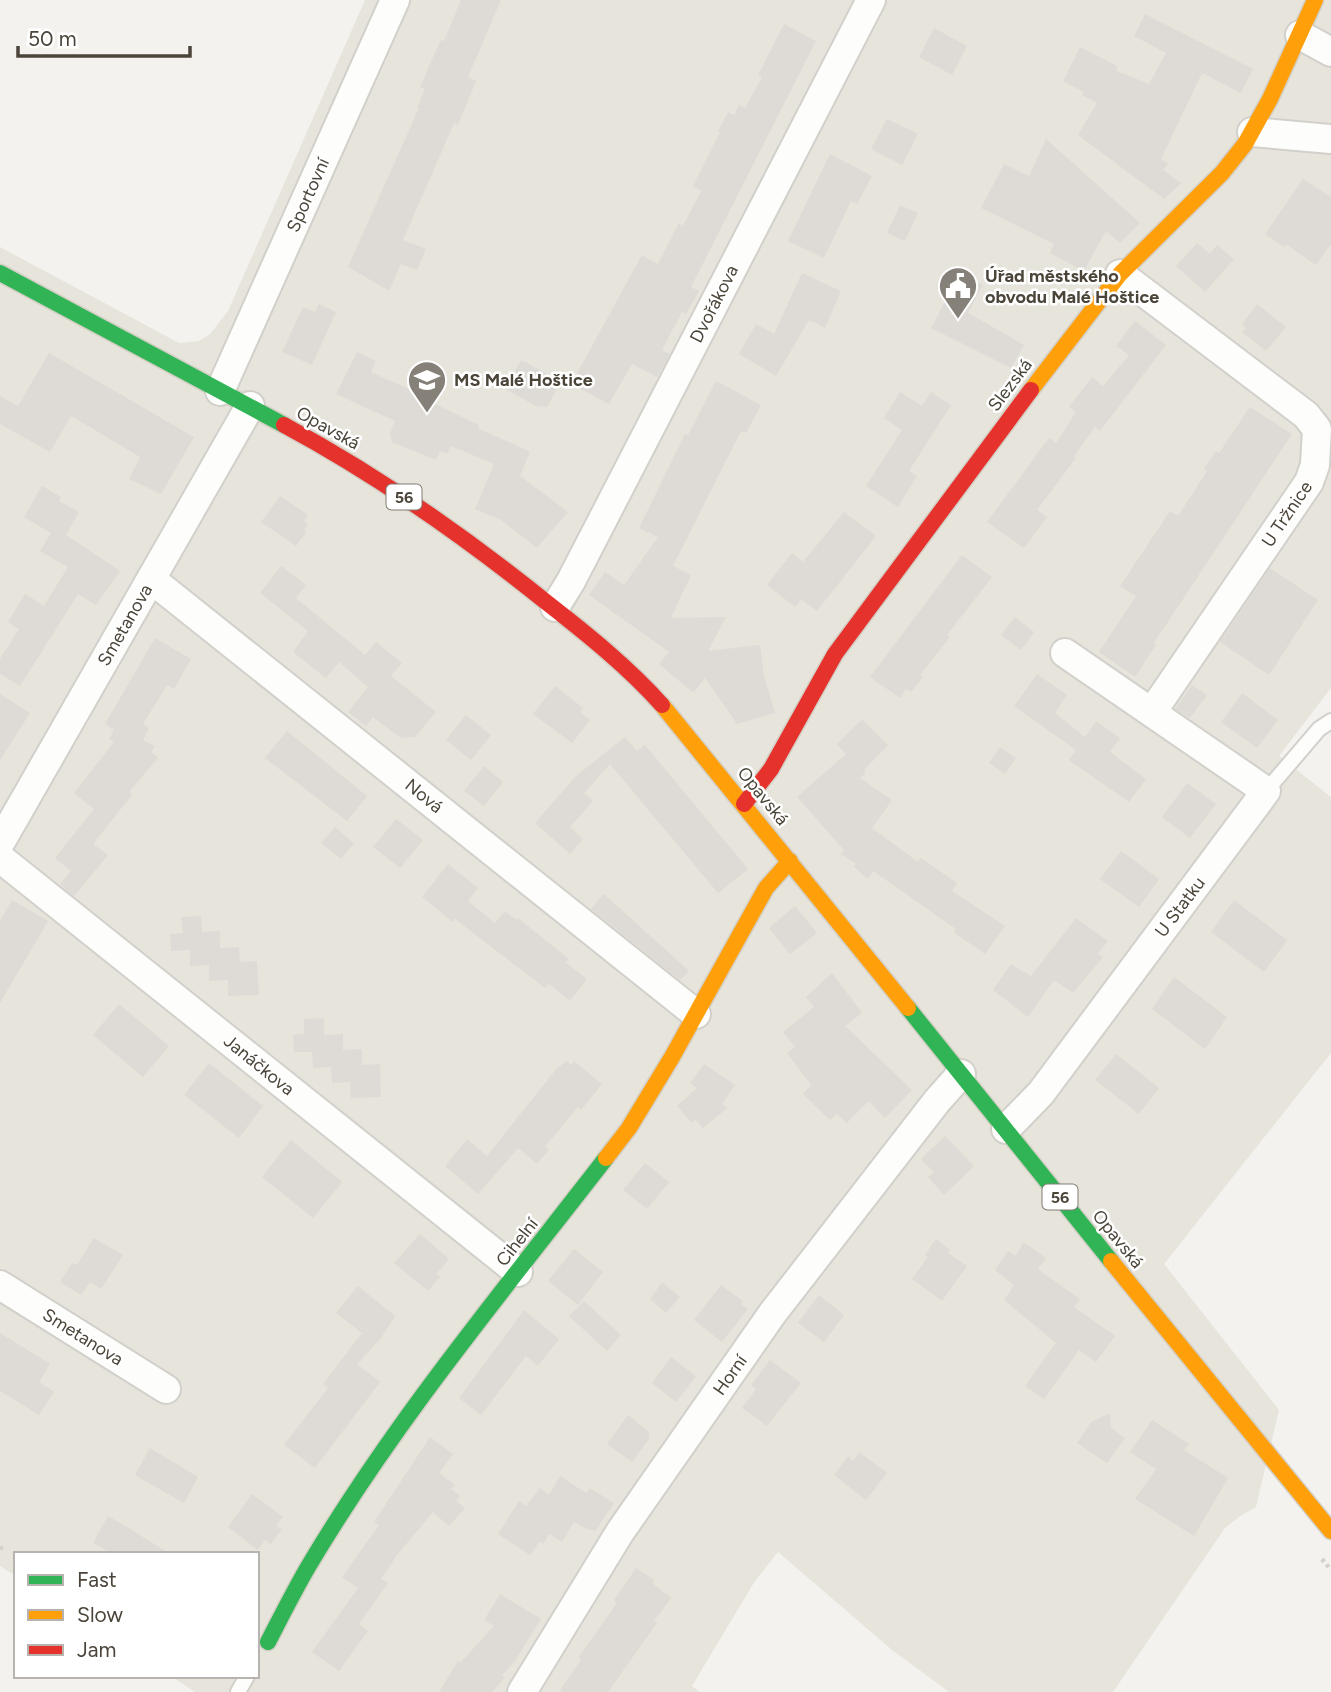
<svg xmlns="http://www.w3.org/2000/svg" width="1331" height="1692" font-family="Figtree,sans-serif">
<style>
.residential{fill:#e7e4dc}
.building{fill:#dedbd6}
.lines{fill:none;stroke-linecap:round;stroke-linejoin:round}
.lane-casing{stroke:#d2d0cb;stroke-width:18}
.street-casing{stroke:#d2d0cb;stroke-width:32}
.fast-casing{stroke:#d3cfc5;stroke-width:19}
.slow-casing{stroke:#d3cfc5;stroke-width:19}
.jam-casing{stroke:#d3cfc5;stroke-width:19}
.path{stroke:#d3d2cc;stroke-width:4.5;stroke-dasharray:3.5 3.5;stroke-linecap:butt}
.lane{stroke:#fdfdfc;stroke-width:14}
.street{stroke:#fdfdfc;stroke-width:28}
.fast{stroke:#30b455;stroke-width:16}
.slow{stroke:#ff9f0a;stroke-width:16}
.jam{stroke:#e5322d;stroke-width:16}
.labels{text-anchor:middle;stroke-width:5;stroke-linejoin:round;paint-order:stroke}
.shield{fill:#fff;stroke:#817c74;stroke-width:2}
.shield-label{font-size:16px;font-weight:bold;fill:#4b4439}
.street-label{font-size:18px;fill:#4b4439;stroke:#fff}
.poi-label{font-size:18px;font-weight:bold;fill:#4b4439;stroke:#fff;text-anchor:start}
</style>
<rect width="100%" height="100%" fill="#f4f2ee"/>
<path class="residential" d="M365,0h966v688l-52,68 52,41v256l-167,211 115,146 -23,97 -16,9 -15,12 -112,164h-164l-57,-42 -114,-98 -23,29 -63,105 8,6h-505l-24,-16h86v-122h-241v22l-16,-10v-1319l179,96 20,-2 11,-7 18,-23z"/>
<g class="building">
<path d="M461,0h40l-33,77 8,4 -18,44 -4,-2 -51,117 23,9 -9,21 -16,-6 -12,27 -41,-24 71,-159h-2l8,-19 -5,-2 9,-21 12,-26 3,1z"/>
<path d="M1145,14l108,55 -12,24 -39,-20 -41,86 7,5 -5,6 18,13 -17,16 -86,-64 19,-32 -15,-8 2,-3 -21,-11 17,-34 37,19v5l32,13 17,-31 -32,-17z"/>
<path d="M784,24l32,17 -125,246 8,4 -13,23 -4,-2 -20,38 8,4 -13,23 -25,-13 -23,40 -38,-20 71,-129 16,9 21,-41 4,3 18,-35 -8,-5 27,-54 -2,-1 10,-19 6,3 5,-10 6,3 17,-31 -4,-2z"/>
<path d="M934,28l33,18 -15,29 -33,-18z"/>
<path d="M887,119l31,15 -16,31 -31,-16z"/>
<path d="M1046,139l94,84 -20,20 -14,-12 -22,40 -34,-18 4,-9 -73,-36 23,-44 25,12z"/>
<path d="M830,154l42,22 -15,28 -6,-3 -27,57 -36,-17z"/>
<path d="M1303,179l28,18v47l-15,21 -30,-21 -2,3 -19,-13z"/>
<path d="M900,205l18,8 -13,28 -18,-8z"/>
<path d="M1197,243l13,11 7,-9 17,14 -29,33 -29,-26z"/>
<path d="M802,273l39,18 -16,37 -16,-8 -33,56 -37,-22 17,-30 18,10z"/>
<path d="M960,273l23,12 -15,28 56,32 -13,23 -80,-40z"/>
<path d="M319,304l17,8 -24,53 -30,-13 21,-45 12,5z"/>
<path d="M1257,304l29,23 -20,24 -24,-19 4,-4 -4,-4z"/>
<path d="M1135,321l31,24 -66,86 -5,-4 -21,29 2,2 -39,52 10,7 -23,31 -37,-26 62,-84 7,5 20,-31 -7,-5 23,-30 11,9 26,-31 -13,-9z"/>
<path d="M357,352l19,9 -5,11 38,17 11,-25 24,11 -11,28 46,22 -1,3 52,24 -10,24 48,36 -31,36 -36,-28 -26,-11 19,-45 -43,-18 -4,8 -7,-3 -4,9 -44,-18 -2,-9 5,-12 -59,-27z"/>
<path d="M49,353l145,84 -33,57 -32,-15 11,-22 -69,-41 -21,36 -50,-28v-28l18,10z"/>
<path d="M521,360l40,21 -14,26 -11,-1 -31,-17z"/>
<path d="M716,381l45,24 -15,28 -5,-2 -68,135 18,9 -20,43 55,-1 -18,34 52,-6 4,31 11,37 -38,11 -32,-46 -10,13 -3,1 -33,-28 10,-12 -80,-57 16,-23 19,13 34,-48 -19,-9 46,-94 3,1z"/>
<path d="M900,392l22,14 9,-14 20,13 -42,66 8,5 -19,31 -32,-21 36,-56 -18,-12z"/>
<path d="M1250,407l42,27 -138,209 2,2 -21,32 -36,-25 37,-56 -16,-10 50,-75 8,5 29,-45 -3,-2 12,-18 3,2z"/>
<path d="M42,486l19,11 -2,4 20,11 -13,23 54,36 -24,34 -18,-11 -58,92 -20,-12v-15l19,-30 -11,-7 17,-28 19,12 24,-39 -28,-16 11,-18 -27,-16z"/>
<path d="M280,496l28,19 -4,6 4,3 -4,6 2,2 -10,14 -35,-24z"/>
<path d="M844,512l32,24 -59,75 -16,-12 -6,8 -28,-22 25,-32 11,9z"/>
<path d="M962,555l30,22 -45,58 3,2 -30,38 3,2 -12,15 -5,-3 -6,9 -30,-21z"/>
<path d="M281,566l25,19 -10,13 69,57 11,-13 26,21 -11,13 45,36 -21,25 -14,1 -28,-21 -7,9 -18,-14 20,-25 -29,-25 -13,16 -33,-26 15,-21 -48,-38z"/>
<path d="M1270,568l48,32 -49,75 -49,-33z"/>
<path d="M1015,617l19,15 -13,18 -20,-15z"/>
<path d="M155,638l36,21 -17,30 -7,-4 -24,39 6,4 -6,12 12,6 -4,6 7,6 -29,34 3,3 -39,49 15,11 -34,41 -14,-12 11,-13 -16,-13 39,-49 -20,-16 40,-51 -5,-3 5,-9 -9,-6z"/>
<path d="M1037,674l30,21 -12,18 30,24 11,-16 24,17 -10,14 36,27 -17,23 -60,-42 7,-10 -62,-44z"/>
<path d="M1192,685l15,10 -17,23 -15,-9z"/>
<path d="M555,686l28,22 -3,4 10,8 -18,23 -39,-29z"/>
<path d="M1242,693l36,27 -21,28 -36,-26z"/>
<path d="M0,694l30,19 -30,47z"/>
<path d="M466,715l25,20 -20,25 -25,-20z"/>
<path d="M862,719l26,26 -24,25 2,2 -6,6 32,22 -20,28 46,34 3,-4 36,25 -5,8 53,35 -20,28 -26,-18 -5,-4 2,-3 -83,-58 -5,8 -14,-12 2,-3 -15,-10 3,-4 -47,-53 49,-43 -9,-10z"/>
<path d="M287,731l80,65 -20,25 -82,-63z"/>
<path d="M625,737l12,14 8,-6 103,124 -30,24 -108,-129 -26,29 9,8 -23,26 13,12 -13,15 -35,-31 41,-47z"/>
<path d="M1000,747l16,11 -11,16 -16,-11z"/>
<path d="M484,766l19,16 -19,24 -20,-15z"/>
<path d="M1187,783l29,21 -26,34 -28,-21z"/>
<path d="M396,819l27,21 -23,28 -27,-21z"/>
<path d="M335,827l19,16 -13,16 -20,-16z"/>
<path d="M1121,851l38,28 -20,28 -39,-28z"/>
<path d="M448,864l30,24 -10,13 27,22 10,-12 11,9 2,-2 51,41 -3,4 21,16 -17,22 -21,-17 -4,4 -90,-69 -2,3 -31,-25z"/>
<path d="M604,894l85,77 -9,9 -89,-71z"/>
<path d="M12,900l36,21 -48,82v-82z"/>
<path d="M1234,900l53,40 -23,32 -53,-40z"/>
<path d="M795,906l22,27 -27,21 -21,-26z"/>
<path d="M201,916l1,16 18,-1v17l19,-1 1,15 17,-1 2,34 -31,1v-16l-19,1v-16l-19,1v-16l-19,1 -1,-17 13,-1 -2,-16z"/>
<path d="M1076,918l32,23 -10,13 5,3 -30,36 -19,-13 -26,37 -35,-27 18,-26 20,12z"/>
<path d="M832,973l30,40 -17,13 67,64 -27,28 -16,-17 -22,22 -10,-9 -7,6 -27,-26 8,-9 -24,-32 8,-6 -12,-15 31,-25 -8,-10z"/>
<path d="M1174,977l53,40 -22,32 -53,-40z"/>
<path d="M119,1004l50,42 -26,31 -50,-42z"/>
<path d="M324,1018v17l19,-1v16l19,-1v16l18,-1 1,33 -30,1 -1,-16 -18,1 -1,-16 -18,1 -1,-16h-18l-1,-17 11,-1v-15z"/>
<path d="M1116,1054l43,34 -20,26 -44,-34z"/>
<path d="M567,1061l4,4 3,-4 28,23 -21,26 -3,-3 -33,40 4,3 -12,14 -19,-16 -40,46 -33,-28 22,-27 20,17 70,-88z"/>
<path d="M209,1063l54,43 -24,32 -55,-43z"/>
<path d="M704,1064l31,21 -13,19 5,4 -24,20 -8,-9 -3,4 -15,-17 20,-18 -7,-5z"/>
<path d="M945,1136l29,30 -30,29 -16,-18 6,-5 -13,-13z"/>
<path d="M291,1140l51,42 -29,36 -51,-41z"/>
<path d="M645,1163l24,19 -22,27 -24,-19z"/>
<path d="M420,1234l29,25 -13,15 4,3 -12,14 -34,-28z"/>
<path d="M94,1238l29,17 -22,34 -11,-7 -9,13 -21,-13 12,-19 5,2z"/>
<path d="M936,1239l14,11 -2,3 19,13 -25,35 -30,-22 16,-22 -3,-2z"/>
<path d="M1024,1242l22,16 -8,11 42,30 -6,8 41,29 -19,26 -17,-12 -35,49 -19,-13 31,-43 -52,-43 10,-15 -19,-15 13,-19 7,5z"/>
<path d="M574,1249l29,23 -25,33 -30,-24z"/>
<path d="M662,1282l18,15 -14,16 -16,-14z"/>
<path d="M721,1285l22,16 -2,3 7,5 -26,33 -28,-22z"/>
<path d="M358,1286l37,30 -14,22 -24,26 23,18 -65,86 -31,-23 44,-57 -5,-4 39,-51 -26,-20z"/>
<path d="M819,1295l25,20 -20,27 -26,-19z"/>
<path d="M584,1301l37,34 -14,16 -38,-35z"/>
<path d="M524,1310l35,29 -21,27 -12,-10 -45,59 -22,-17z"/>
<path d="M0,1333l50,31 -11,18 15,10 -15,23 -39,-24z"/>
<path d="M671,1357l25,19 -20,26 -24,-19z"/>
<path d="M770,1360l31,23 -34,43 -25,-18 14,-19 -5,-4z"/>
<path d="M1110,1413l1,15 14,10 -18,25 -30,-20 14,-21z"/>
<path d="M628,1415l21,17v7l-17,23 -25,-18z"/>
<path d="M1152,1420l37,24 -5,6 44,28 -34,58 -59,-37 21,-30 -26,-17z"/>
<path d="M430,1437l23,17 -14,19 16,12 -4,4 9,7 -4,5 9,7 -16,18 -16,-14 -36,43 -16,24 7,4 -29,41 9,7 -29,40 -27,-19 46,-64 -16,-11 37,-52 -5,-3z"/>
<path d="M150,1448l48,29 -14,26 -49,-28z"/>
<path d="M859,1452l28,21 -21,27 -32,-25 14,-19 5,5z"/>
<path d="M560,1476l26,17 4,-5 24,15 -18,27h-7l-15,-8 -12,20 -13,-8 -6,10 -3,-3 -10,14 -32,-21 21,-33 7,5 14,-18 9,7z"/>
<path d="M252,1494l31,23 -7,8 6,4 -11,15 -6,-4 -7,10 -30,-23z"/>
<path d="M108,1516l19,11 43,27h-58l-19,-11z"/>
<path d="M636,1568l18,12 -2,3 19,15 -17,23 3,2 -49,69h-49l22,-32 -3,-2 39,-55 -3,-3z"/>
<path d="M500,1594l41,25 -26,42 -13,14 3,3 -13,14h-53l19,-31 2,2 34,-37 -10,-6z"/>
</g>
<g class="lines">
<g class="lane-casing">
<g id="lane">
<path d="M1266,791l53,-62 12,-8"/>
<path d="M238,1692l9,-16"/>
</g>
</g>
<g class="street-casing">
<g id="street">
<path d="M1300,35l31,17"/>
<path d="M1252,132l79,7"/>
<path d="M1120,274l186,141 11,14 -2,36 -6,17 -157,230"/>
<path d="M220,391l175,-391"/>
<path d="M151,579l545,435"/>
<path d="M555,607l16,-26 300,-581"/>
<path d="M0,843l250,-437"/>
<path d="M0,858l518,414"/>
<path d="M1006,1129l35,-36 225,-302 -201,-138"/>
<path d="M0,1285l166,104"/>
<path d="M522,1692l98,-160 152,-218 165,-213 24,-27"/>
</g>
</g>
<g class="fast-casing">
<g id="fast">
<path d="M0,273l284,152"/>
<path d="M908,1008l203,253"/>
<path d="M268,1642c13,-25 26,-51 40,-75 86,-145 195,-276 298,-409"/>
</g>
</g>
<g class="slow-casing">
<g id="slow">
<path d="M1031,390l89,-116 102,-101 23,-29 25,-45 45,-99"/>
<path d="M662,705l246,303"/>
<path d="M606,1158l23,-30 43,-71 94,-169 24,-27"/>
<path d="M1111,1261l220,270"/>
</g>
</g>
<g class="jam-casing">
<g id="jam">
<path d="M284,425c93,50 180,111 262,177 41,32 82,65 116,103"/>
<path d="M744,804l27,-35 64,-115 196,-264"/>
</g>
</g>
<g class="path">
<path d="M0,1547l3,2"/>
<path d="M1322,1559l9,11"/>
</g>
<use href="#lane" class="lane"/>
<use href="#street" class="street"/>
<use href="#fast" class="fast"/>
<use href="#slow" class="slow"/>
<use href="#jam" class="jam"/>
</g>
<defs>
<g id="civic-pin" transform="scale(2.0125)"><path d="M0 17L-7.5 6A9.5 9.5 0 1 1 7.5 6Z" fill="#868178" stroke="#fff"/><path d="M-.6-6.5H3V-4.5H.6V-3L4-1V1h2V6H-6V1h2V-1L-.6-3ZM-1.2 2.5V6h2.4V2.5Z" fill="#fff"/></g>
<g id="school-pin" transform="scale(2.0125)"><path d="M0 17L-7.5 6A9.5 9.5 0 1 1 7.5 6Z" fill="#868178" stroke="#fff"/><path d="M0-5L7-2L0 1L-7-2ZM-4 1L0 2.5L4 1V4Q0 6-4 4Z" fill="#fff"/></g>
</defs>
<g fill-rule="evenodd">
<use href="#civic-pin" x="958" y="286"/>
<use href="#school-pin" x="427" y="380"/>
</g>
<g class="labels">
<g class="shield">
<rect x="386.5" y="484.5" width="35" height="25" rx="5"/>
<rect x="1042.5" y="1184.5" width="35" height="25" rx="5"/>
</g>
<g class="shield-label">
<text x="404" y="503">56</text>
<text x="1060" y="1203">56</text>
</g>
<g class="street-label">
<text transform="translate(308 195) rotate(-66)" y="6">Sportovní</text>
<text transform="translate(714 304) rotate(-63)" y="6">Dvořákova</text>
<text transform="translate(1010 385) rotate(-53)" y="6">Slezská</text>
<text transform="translate(328 428) rotate(29)" y="6">Opavská</text>
<text transform="translate(1287 514) rotate(-56)" y="6">U Tržnice</text>
<text transform="translate(125 625) rotate(-60)" y="6">Smetanova</text>
<text transform="translate(424 796) rotate(39)" y="6">Nová</text>
<text transform="translate(763 796) rotate(51)" y="6">Opavská</text>
<text transform="translate(1180 907) rotate(-53)" y="6">U Statku</text>
<text transform="translate(259 1065) rotate(39)" y="6">Janáčkova</text>
<text transform="translate(1118 1239) rotate(51)" y="6">Opavská</text>
<text transform="translate(517 1242) rotate(-52)" y="6">Cihelní</text>
<text transform="translate(83 1337) rotate(32)" y="6">Smetanova</text>
<text transform="translate(730 1375) rotate(-55)" y="6">Horní</text>
</g>
<g class="poi-label">
<text x="985" y="282">Úřad městského<tspan x="985" dy="21">obvodu Malé Hoštice</tspan></text>
<text x="454" y="386">MS Malé Hoštice</text>
</g>
</g>
<rect x="14" y="1552" width="245" height="126" fill="#ffffff" stroke="#b7b4b0" stroke-width="2"/>
<rect x="28" y="1575" width="35" height="10" fill="#30b455" stroke="#b7b4b0" stroke-width="2"/>
<text x="77" y="1587" font-size="21" fill="#4b4439">Fast</text>
<rect x="28" y="1610" width="35" height="10" fill="#ff9f0a" stroke="#b7b4b0" stroke-width="2"/>
<text x="77" y="1622" font-size="21" fill="#4b4439">Slow</text>
<rect x="28" y="1645" width="35" height="10" fill="#e5322d" stroke="#b7b4b0" stroke-width="2"/>
<text x="77" y="1657" font-size="21" fill="#4b4439">Jam</text>
<path d="M18 46v10h172v-10" fill="none" stroke="#4b4439" stroke-width="3.5"/>
<text x="28" y="46" font-size="21" fill="#4b4439" stroke="#ffffff" stroke-width="5" paint-order="stroke">50 m</text>
</svg>
